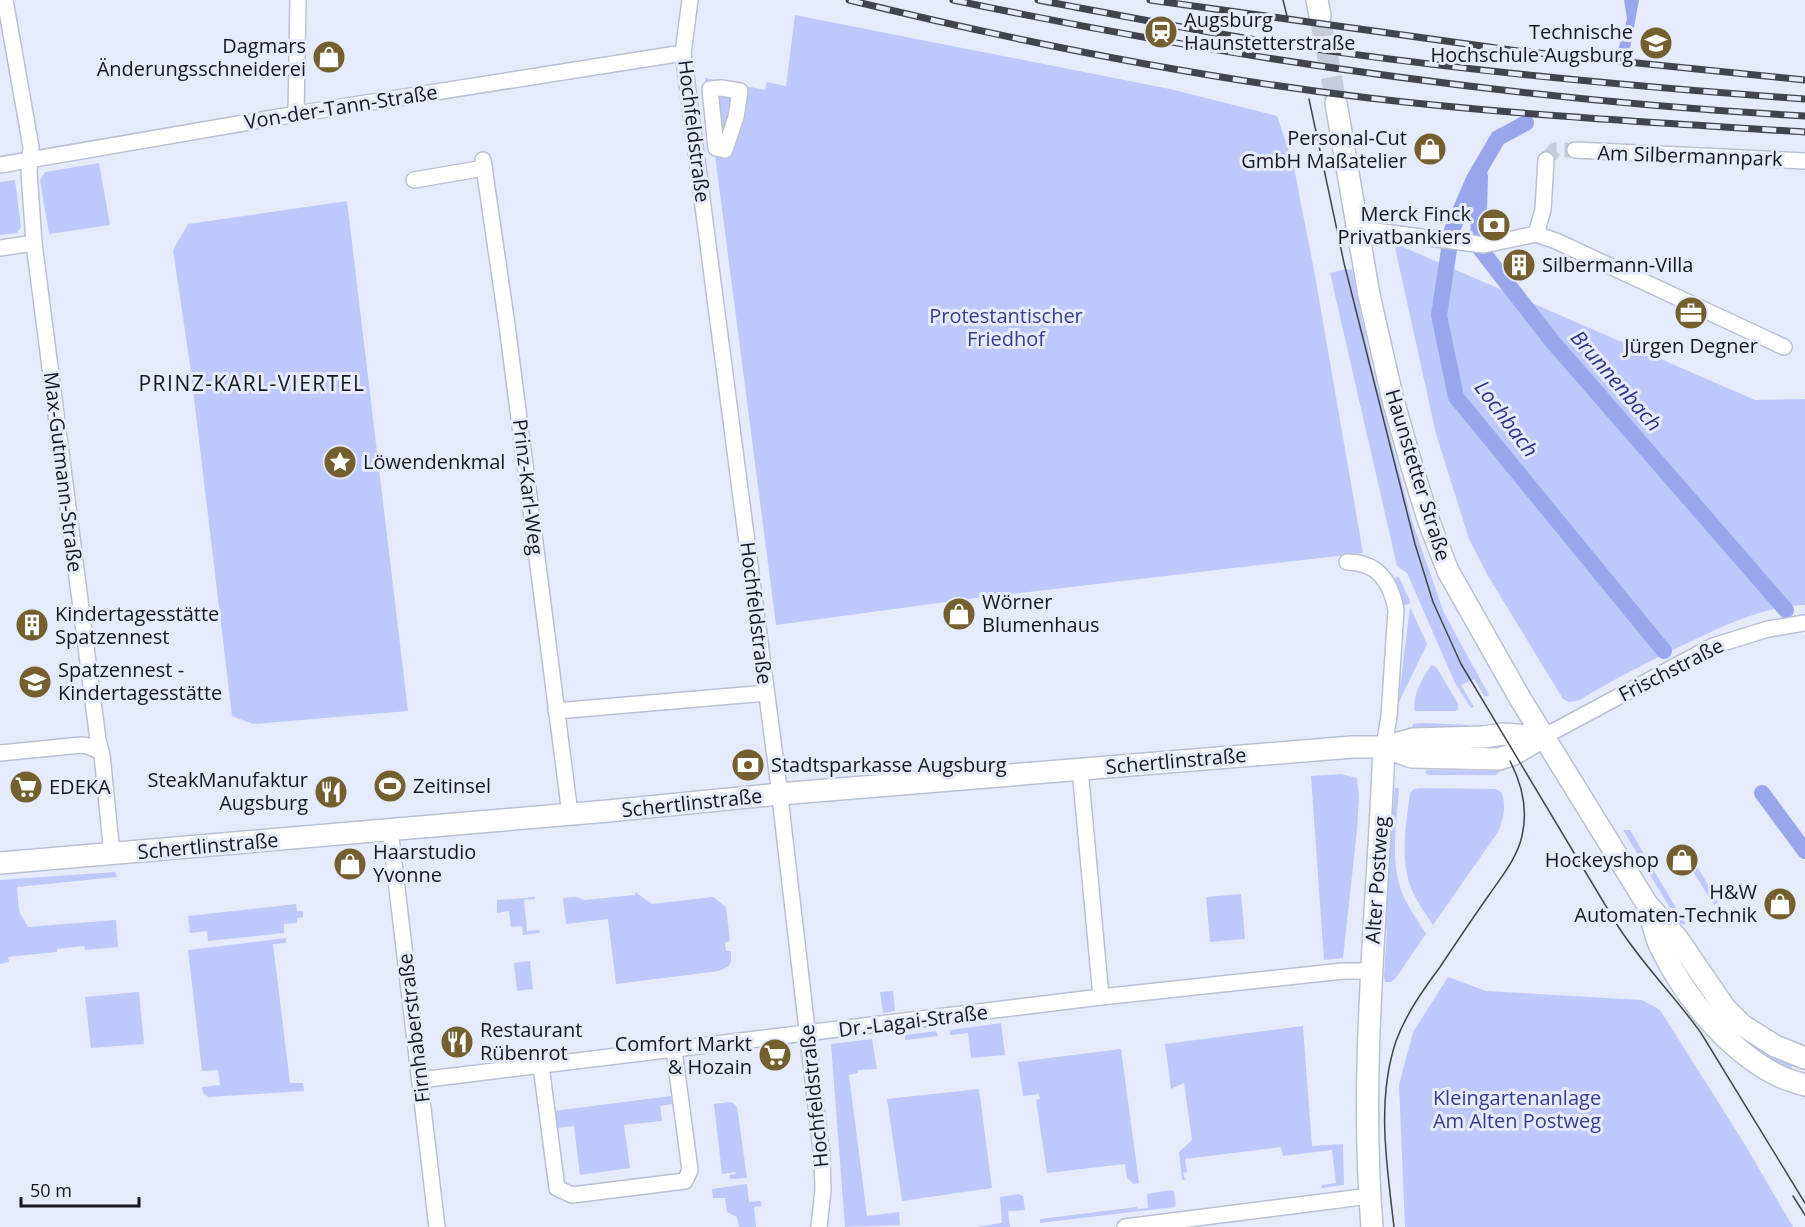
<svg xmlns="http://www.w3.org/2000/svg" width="1805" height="1227" font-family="'Open Sans',sans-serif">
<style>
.green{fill:#bdc9fa}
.water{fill:#98a7ec}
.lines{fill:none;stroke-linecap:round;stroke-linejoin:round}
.canal{stroke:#98a7ec;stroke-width:16}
.street-tunnel{stroke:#c7cbdb;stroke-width:15;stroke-dasharray:15 8;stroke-linecap:butt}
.secondary-tunnel{stroke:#c7cbdb;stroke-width:21;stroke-dasharray:21 10;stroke-linecap:butt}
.street-casing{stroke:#bac0d4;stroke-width:18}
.secondary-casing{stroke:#bac0d4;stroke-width:24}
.street{stroke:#fff;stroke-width:15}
.secondary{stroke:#fff;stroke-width:21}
.tram{stroke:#42444d;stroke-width:1.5}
.rail-casing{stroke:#42444d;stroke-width:7}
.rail{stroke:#e6ebfc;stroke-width:4.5;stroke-dasharray:14;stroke-linecap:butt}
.labels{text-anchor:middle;stroke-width:6;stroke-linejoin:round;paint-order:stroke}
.poi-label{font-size:20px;fill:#16181f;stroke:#e6ebfc;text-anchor:start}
.street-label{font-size:20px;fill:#16181f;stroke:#e6ebfc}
.park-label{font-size:20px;fill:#353e8e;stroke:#e6ebfc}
.water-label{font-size:21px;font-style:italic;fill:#2d3483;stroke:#e6ebfc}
.neighbourhood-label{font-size:21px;letter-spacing:1.5px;fill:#16181f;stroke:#e6ebfc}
</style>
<rect width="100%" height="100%" fill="#e6ebfc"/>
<g class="green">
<path d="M795,15l375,74 107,27 16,47 21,107 49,283 -395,46 -192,26 -71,-547 60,12 2,-8 19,4z"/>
<path d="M99,163l11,62 -61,9 -9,-54 5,-8z"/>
<path d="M15,180l6,47 -4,6 -17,2v-53z"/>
<path d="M347,201l61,510 -155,13 -21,-8 -42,-351 -17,-115 15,-26z"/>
<path d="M1394,243l361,157 50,-1v206c-38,1 -75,18 -109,34 -41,19 -80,39 -118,62l-9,1 -6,-3 -75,-123 -19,-37 -33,-105z"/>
<path d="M1346,269l6,1 19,93 41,158 32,92 45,82 -4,2 -11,-18 -13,6 13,22 -3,1 -16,-25 -48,-110 -10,-7 -67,-293z"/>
<path d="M1397,577h2l11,24v3l-7,1 -9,-26z"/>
<path d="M1410,607l17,37 -29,60z"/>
<path d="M1432,665l5,3 21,36v5l-2,2h-41c-4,-13 9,-37 17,-46z"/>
<path d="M1422,723l45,2 4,2 -60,5 2,-8z"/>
<path d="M1427,770l73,1 -4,4h-67l-4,-2z"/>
<path d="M1341,774l16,4 2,18 -2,34 -14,128 -19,2 -13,-184z"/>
<path d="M1395,788h4c-2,33 -9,69 2,102 5,15 17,30 25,44l-31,45 -4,3h-6l-1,-5 3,-48 -5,-1z"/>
<path d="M1420,788l76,1 6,4c4,14 2,25 -4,39l-65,93c-7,-11 -17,-24 -22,-37 -11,-30 -5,-64 -1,-95l4,-4z"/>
<path d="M1623,830h7l56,95 -7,-2z"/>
<path d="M1695,868h3l20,34 -4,3 -22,-35z"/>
<path d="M115,872l2,5 -100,10 2,24 9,16 88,-7 2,27 -33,3 -1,-4 -27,3v3l-49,5 1,5 -9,2v-84z"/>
<path d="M635,892l17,12 61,-7 13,10 4,34 -5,2 1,8h5v10l-2,5 -10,5 -103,13 -8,-65 -42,5 -3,-26 14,-1 7,3 51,-5z"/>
<path d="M1241,894l4,45 -35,3 -4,-45z"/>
<path d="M535,897v2l-11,1 3,31 12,-1 1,3 -17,2 -1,-9 -11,1 -2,-16 -12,2v-13z"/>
<path d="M296,904l1,7h6v6l-6,1v5l-13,1v9l-76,8 -1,-10 -17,2 -2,-17z"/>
<path d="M286,938v5l-13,1 17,139h13l1,8 -96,6 -5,-4 -1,-6 18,-2 -2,-15 -16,1 -14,-121z"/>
<path d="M530,961l3,28 -16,2 -3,-28z"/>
<path d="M1448,977l38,14 156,9 18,10 84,133 49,84h-388l-6,-142 14,-53z"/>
<path d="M893,991l2,20 -12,2 -3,-21z"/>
<path d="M139,992l5,52 -53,4 -6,-51z"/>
<path d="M1001,1023l4,32 -34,3 -3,-25 -18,2v-5z"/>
<path d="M1303,1026l9,120 31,-2 1,41 -23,3 1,-3 14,-2 -4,-33 -49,6 -2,-9 -96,12 2,13 -4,1 2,7h-3l-3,-28 13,-12 -8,-57 -13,6 -6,-45z"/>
<path d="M1734,1029l47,31 10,4 1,4c-19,1 -44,-27 -58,-39z"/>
<path d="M936,1031l2,5 -33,4v-5z"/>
<path d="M872,1039l5,30 -19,1v3l-9,2 18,141 32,-4 1,13 -55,2 -14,-183z"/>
<path d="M1121,1049l18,134 -5,1 -7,-6 -2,-14 -78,9 -11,-73 4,-1 -1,-5 -16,2 -5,-34z"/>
<path d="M979,1089l13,99 -90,13 -15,-102z"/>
<path d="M671,1096l1,8 -12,2 2,15 -38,4 6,43 -50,7 -6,-49 -17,2 -3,-17z"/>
<path d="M729,1102l4,1 4,4 10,71 -17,1 -1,-4 7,-1 -1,-2 -13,2 -8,-70z"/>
<path d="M747,1184l2,18 12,-1 1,5 -8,1 2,20h-17l-2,-10 -10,-5 -2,-14h-12l-1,-9z"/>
<path d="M1171,1190l3,1 2,14 -2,2 -134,16v-4l97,-12v2l11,-1 -1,-14z"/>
<path d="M1018,1194l5,2 2,14 -17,1 2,16h-34l26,-4 -2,-26z"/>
</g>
<path class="water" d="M1624,0h15l-10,54 -12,-1 10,-34z"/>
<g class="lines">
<g class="canal">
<path d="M1526,123l-28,15 -24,41 -22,51 -13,85 17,82 208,254"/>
<path d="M1480,176l-2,70 74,95 234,269"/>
<path d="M1762,793l43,58"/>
</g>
<path class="street-tunnel" d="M1546,160l9,-10h20"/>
<path class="secondary-tunnel" d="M1320,16l16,87"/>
<g class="street-casing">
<g id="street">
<path d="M5,0l26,147 -2,25 5,71 64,497 4,15 10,99"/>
<path d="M690,0l-7,53 95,727 44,378 1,32 -4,37"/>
<path d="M721,88l19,3 -4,26 -11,33 -9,-2 -6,-59z"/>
<path d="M296,114l2,-114"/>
<path d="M1575,150l230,11"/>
<path d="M483,160l24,165 63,489"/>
<path d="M0,165l296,-51 387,-61"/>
<path d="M414,180l70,-12"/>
<path d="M1359,229l125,16 52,-11 20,7 228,106"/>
<path d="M1536,234l7,-24 3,-50"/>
<path d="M0,248l34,-5"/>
<path d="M1347,562c31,0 44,20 49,48l-7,106 -5,31"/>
<path d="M556,711l210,-18"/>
<path d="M1543,737l170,-91 55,-17 37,-6"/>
<path d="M0,753l81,-8 7,1 11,5"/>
<path d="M1080,769l21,228"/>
<path d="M390,829l47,398"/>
<path d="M541,1066l16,122 15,7 113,-14 5,-11 -16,-120"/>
<path d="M420,1080l681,-83 242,-26h28"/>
<path d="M1125,1227l245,-31"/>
</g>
</g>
<g class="secondary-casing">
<g id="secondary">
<path d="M1317,0l3,16"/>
<path d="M1336,103l33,192 24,105 19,67 17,55 19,49 73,129 126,204 30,34 48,70 17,17 33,21 30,12"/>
<path d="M1384,747l29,-8 70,-2 20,-3 40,3"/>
<path d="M0,863l608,-52 171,-17 573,-47h32l28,10 87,2 15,-5 29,-17"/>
<path d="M1649,911c4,12 6,27 13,39 24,48 64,98 113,124 9,5 20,8 30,11"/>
<path d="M1372,1227c-13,-160 6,-320 12,-480"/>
</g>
</g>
<use href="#street" class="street"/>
<use href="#secondary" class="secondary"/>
<g class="tram">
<path d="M1283,0l4,16"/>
<path d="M1309,99l35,164 71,281 18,58 28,62 155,259c24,39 58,72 85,110l104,170"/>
<path d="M1793,1196l12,19"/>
<path d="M1394,1227c-7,-61 -18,-126 2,-186 10,-27 27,-51 44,-74 16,-24 32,-48 49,-72 13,-19 28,-37 33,-59 6,-26 0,-52 -12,-75"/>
</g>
<g class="rail-casing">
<g id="rail">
<path d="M849,0c171,42 345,77 520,98 145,17 291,25 436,34"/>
<path d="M953,0c280,59 566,100 852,116"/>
<path d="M1038,0c75,14 149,29 224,41 180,28 362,45 543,58"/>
<path d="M1150,0l368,51 287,29"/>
</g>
</g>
<use href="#rail" class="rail"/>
</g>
<defs>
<g id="station-disc" transform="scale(1.725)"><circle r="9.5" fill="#745f2e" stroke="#e6ebfc"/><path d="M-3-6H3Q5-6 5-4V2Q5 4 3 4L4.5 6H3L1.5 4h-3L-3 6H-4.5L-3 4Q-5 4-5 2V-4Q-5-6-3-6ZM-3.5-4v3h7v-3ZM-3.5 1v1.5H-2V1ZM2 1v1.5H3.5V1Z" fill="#fff"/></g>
<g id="university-disc" transform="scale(1.725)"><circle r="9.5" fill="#745f2e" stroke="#e6ebfc"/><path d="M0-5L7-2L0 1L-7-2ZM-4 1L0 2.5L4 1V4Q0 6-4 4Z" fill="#fff"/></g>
<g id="shop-disc" transform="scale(1.725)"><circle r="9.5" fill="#745f2e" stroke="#e6ebfc"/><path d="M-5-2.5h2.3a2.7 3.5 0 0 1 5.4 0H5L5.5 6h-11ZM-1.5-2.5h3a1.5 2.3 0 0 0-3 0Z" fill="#fff"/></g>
<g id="bank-disc" transform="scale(1.725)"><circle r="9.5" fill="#745f2e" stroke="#e6ebfc"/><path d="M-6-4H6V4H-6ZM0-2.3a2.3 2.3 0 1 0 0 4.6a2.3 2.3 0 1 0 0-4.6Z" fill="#fff"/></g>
<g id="building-disc" transform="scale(1.725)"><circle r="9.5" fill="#745f2e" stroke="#e6ebfc"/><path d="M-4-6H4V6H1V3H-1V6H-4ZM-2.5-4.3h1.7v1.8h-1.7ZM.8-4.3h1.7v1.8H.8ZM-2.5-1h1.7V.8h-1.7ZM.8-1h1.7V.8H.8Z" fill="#fff"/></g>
<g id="office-disc" transform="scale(1.725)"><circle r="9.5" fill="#745f2e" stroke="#e6ebfc"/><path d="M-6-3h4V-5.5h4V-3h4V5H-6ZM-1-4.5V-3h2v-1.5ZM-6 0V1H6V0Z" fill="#fff"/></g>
<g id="sight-disc" transform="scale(1.725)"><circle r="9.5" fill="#745f2e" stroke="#e6ebfc"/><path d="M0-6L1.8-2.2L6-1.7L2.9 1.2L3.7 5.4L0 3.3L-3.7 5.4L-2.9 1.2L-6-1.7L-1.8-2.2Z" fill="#fff"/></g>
<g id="school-disc" transform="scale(1.725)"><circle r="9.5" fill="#745f2e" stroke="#e6ebfc"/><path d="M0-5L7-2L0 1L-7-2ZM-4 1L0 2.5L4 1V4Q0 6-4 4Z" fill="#fff"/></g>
<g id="stadium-disc" transform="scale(1.725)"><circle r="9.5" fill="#745f2e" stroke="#e6ebfc"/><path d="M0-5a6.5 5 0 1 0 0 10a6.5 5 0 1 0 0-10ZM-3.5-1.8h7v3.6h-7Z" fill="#fff"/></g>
<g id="supermarket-disc" transform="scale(1.725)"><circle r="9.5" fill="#745f2e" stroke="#e6ebfc"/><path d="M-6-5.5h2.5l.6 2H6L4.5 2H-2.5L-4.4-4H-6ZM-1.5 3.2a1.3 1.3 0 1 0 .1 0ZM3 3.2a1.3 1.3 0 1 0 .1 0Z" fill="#fff"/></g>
<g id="restaurant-disc" transform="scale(1.725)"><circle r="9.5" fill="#745f2e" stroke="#e6ebfc"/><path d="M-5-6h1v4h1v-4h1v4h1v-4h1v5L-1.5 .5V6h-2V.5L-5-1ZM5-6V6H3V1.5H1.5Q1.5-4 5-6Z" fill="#fff"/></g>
</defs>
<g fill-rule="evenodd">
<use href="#station-disc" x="1161" y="32"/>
<use href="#university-disc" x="1656" y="43"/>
<use href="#shop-disc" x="329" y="57"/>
<use href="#shop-disc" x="1430" y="149"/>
<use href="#bank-disc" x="1494" y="225"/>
<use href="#building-disc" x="1519" y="265"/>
<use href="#office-disc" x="1691" y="313"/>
<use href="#sight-disc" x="340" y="462"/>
<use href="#shop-disc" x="959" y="614"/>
<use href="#building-disc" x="32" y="625"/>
<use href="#school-disc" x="35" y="682"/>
<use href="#bank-disc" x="748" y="765"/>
<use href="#stadium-disc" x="390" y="786"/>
<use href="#supermarket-disc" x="26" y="787"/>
<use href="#restaurant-disc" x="331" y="792"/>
<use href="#shop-disc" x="1682" y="860"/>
<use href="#shop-disc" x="350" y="864"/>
<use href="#shop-disc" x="1780" y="904"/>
<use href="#restaurant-disc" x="457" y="1042"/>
<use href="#supermarket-disc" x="775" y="1055"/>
</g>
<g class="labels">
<g class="poi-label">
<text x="1184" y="27">Augsburg<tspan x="1184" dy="23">Haunstetterstraße</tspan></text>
<text x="1633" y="39" text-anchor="end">Technische<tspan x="1633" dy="23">Hochschule Augsburg</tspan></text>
<text x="306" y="53" text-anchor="end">Dagmars<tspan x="306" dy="23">Änderungsschneiderei</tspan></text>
<text x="1407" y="145" text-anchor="end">Personal-Cut<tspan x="1407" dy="23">GmbH Maßatelier</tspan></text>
<text x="1471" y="221" text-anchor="end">Merck Finck<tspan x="1471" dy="23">Privatbankiers</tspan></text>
<text x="1542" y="272">Silbermann-Villa</text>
<text x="1691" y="353" text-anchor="middle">Jürgen Degner</text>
<text x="363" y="469">Löwendenkmal</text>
<text x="982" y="609">Wörner<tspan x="982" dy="23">Blumenhaus</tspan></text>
<text x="55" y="621">Kindertagesstätte<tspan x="55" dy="23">Spatzennest</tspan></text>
<text x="58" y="677">Spatzennest -<tspan x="58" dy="23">Kindertagesstätte</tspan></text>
<text x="771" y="772">Stadtsparkasse Augsburg</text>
<text x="308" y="787" text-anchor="end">SteakManufaktur<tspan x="308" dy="23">Augsburg</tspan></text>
<text x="413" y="793">Zeitinsel</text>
<text x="49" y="794">EDEKA</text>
<text x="373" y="859">Haarstudio<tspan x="373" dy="23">Yvonne</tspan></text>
<text x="1659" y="867" text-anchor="end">Hockeyshop</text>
<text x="1757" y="899" text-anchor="end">H&amp;W<tspan x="1757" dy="23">Automaten-Technik</tspan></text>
<text x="480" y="1037">Restaurant<tspan x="480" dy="23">Rübenrot</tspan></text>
<text x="752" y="1051" text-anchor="end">Comfort Markt<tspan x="752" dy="23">&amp; Hozain</tspan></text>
</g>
<g class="street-label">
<text transform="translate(341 107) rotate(-9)" y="7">Von-der-Tann-Straße</text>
<text transform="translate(694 131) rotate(83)" y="7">Hochfeldstraße</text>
<text transform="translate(1690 156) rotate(2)" y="7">Am Silbermannpark</text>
<text transform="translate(63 472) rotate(83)" y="7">Max-Gutmann-Straße</text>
<text transform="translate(1418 475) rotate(73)" y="7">Haunstetter Straße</text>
<text transform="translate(528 487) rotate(83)" y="7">Prinz-Karl-Weg</text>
<text transform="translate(756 613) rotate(83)" y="7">Hochfeldstraße</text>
<text transform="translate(1671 670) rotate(-27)" y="7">Frischstraße</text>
<text transform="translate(1176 761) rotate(-5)" y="7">Schertlinstraße</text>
<text transform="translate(692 803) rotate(-6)" y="7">Schertlinstraße</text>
<text transform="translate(208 846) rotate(-5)" y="7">Schertlinstraße</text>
<text transform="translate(1377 880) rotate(-86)" y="7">Alter Postweg</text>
<text transform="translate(913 1021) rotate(-7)" y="7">Dr.-Lagai-Straße</text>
<text transform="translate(414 1028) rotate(-97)" y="7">Firnhaberstraße</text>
<text transform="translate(814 1096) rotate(-96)" y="7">Hochfeldstraße</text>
</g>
<g class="park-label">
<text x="1006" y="323">Protestantischer<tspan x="1006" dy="23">Friedhof</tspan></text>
<text x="1517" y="1105">Kleingartenanlage<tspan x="1517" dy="23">Am Alten Postweg</tspan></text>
</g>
<g class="water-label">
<text transform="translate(1616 381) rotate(49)" y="7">Brunnenbach</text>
<text transform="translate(1506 419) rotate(53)" y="7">Lochbach</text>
</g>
<g class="neighbourhood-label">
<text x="252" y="391">PRINZ-KARL-VIERTEL</text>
</g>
</g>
<path d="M21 1197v9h118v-9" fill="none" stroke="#16181f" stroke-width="3"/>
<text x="30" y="1197" font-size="18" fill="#16181f" stroke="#e6ebfc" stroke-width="4.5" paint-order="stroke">50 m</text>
</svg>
